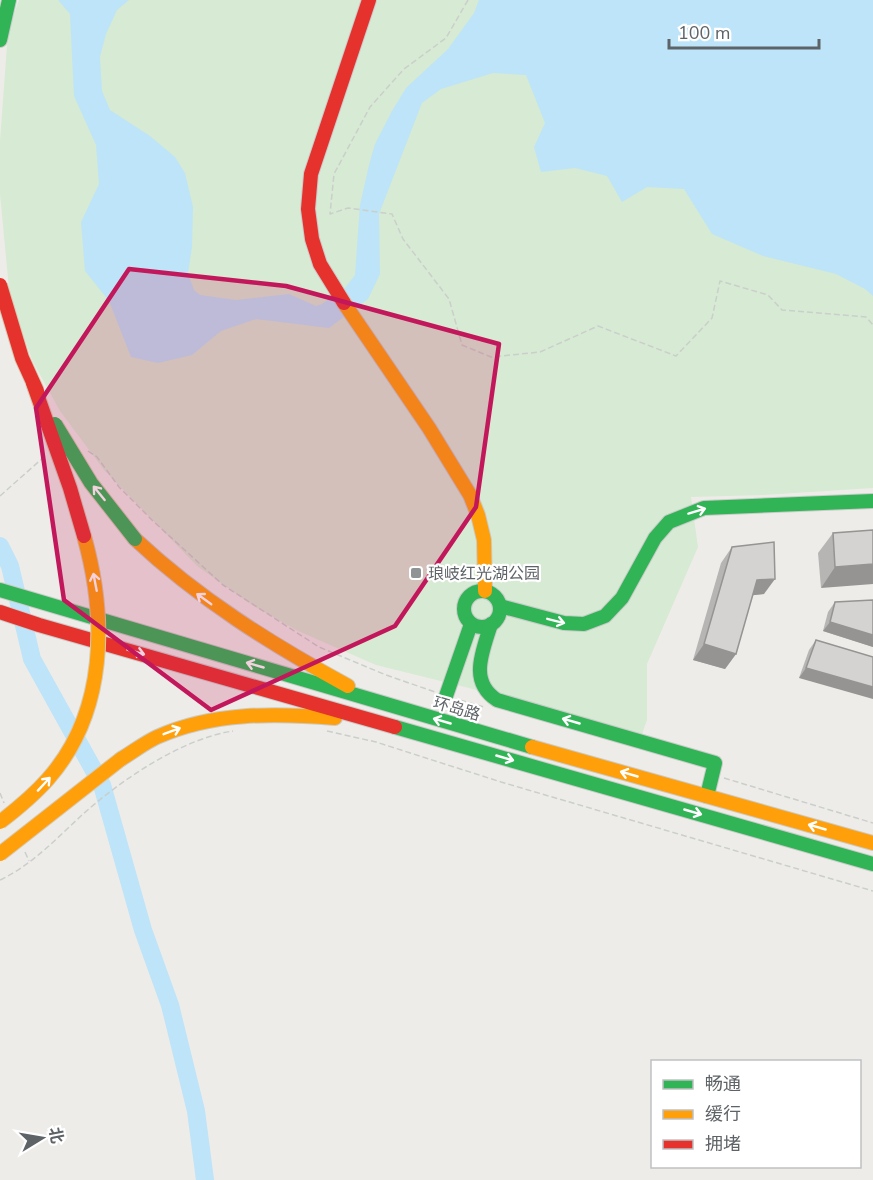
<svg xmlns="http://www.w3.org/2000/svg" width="873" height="1180" font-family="'Nunito Sans','Noto Sans SC',sans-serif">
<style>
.green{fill:#d7ead3}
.water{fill:#bde4f8}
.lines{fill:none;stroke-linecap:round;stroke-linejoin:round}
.river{stroke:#bde4f8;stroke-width:18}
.fast-casing{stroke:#cacbca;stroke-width:16}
.slow-casing{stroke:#cacbca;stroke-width:16}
.jam-casing{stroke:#cacbca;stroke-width:16}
.path{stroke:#cacfcb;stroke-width:1.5;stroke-dasharray:6 3;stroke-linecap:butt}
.fast{stroke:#30b455;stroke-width:14}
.slow{stroke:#ff9f0a;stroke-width:14}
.jam{stroke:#e5322d;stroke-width:14}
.fast-bridge-casing{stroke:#d7cab5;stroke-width:16;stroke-linecap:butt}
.slow-bridge-casing{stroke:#d7cab5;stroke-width:16;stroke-linecap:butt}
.jam-bridge-casing{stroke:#d7cab5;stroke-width:16;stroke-linecap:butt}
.fast-bridge{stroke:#30b455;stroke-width:14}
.slow-bridge{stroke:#ff9f0a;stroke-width:14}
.jam-bridge{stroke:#e5322d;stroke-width:14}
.wall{fill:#b7b5b4}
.shaded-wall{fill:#959492}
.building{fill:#d5d3d1;stroke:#959492;stroke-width:1.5}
.oneway{stroke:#fff}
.marked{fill:#c2185b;fill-opacity:0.2;stroke:#c2185b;stroke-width:4.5;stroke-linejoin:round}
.poi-dot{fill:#909394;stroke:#fff;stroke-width:2}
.labels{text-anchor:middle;stroke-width:4.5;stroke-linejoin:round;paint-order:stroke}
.poi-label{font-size:16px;fill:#5e6367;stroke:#fff;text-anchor:start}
.street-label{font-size:16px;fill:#5e6367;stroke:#fff}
</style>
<rect width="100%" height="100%" fill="#eeece8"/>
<path class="green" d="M19,0h854v488l-110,7 -72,2 7,50 -51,117v56l-6,17 -172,-49 -93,-23 -78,-34 -46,-26 -55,-39 -93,-96 -44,-59 -27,-49 -23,-63 -10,-105v-53l8,-109z"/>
<path class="water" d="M58,0h71l-12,10 -11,24 -6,23 2,34 8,19 40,26 25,21 10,16 8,34 -1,40 -4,26 6,17 6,5 36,5 53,-6 27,12 6,-2 23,-16 10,-13 5,-70 9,-40 6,-21 17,-33 14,-23 42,-39 26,-36 5,-13h394v296l-8,-7 -29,-15 -73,-18 -51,-22 -28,-45 -37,-2 -25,15 -15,-26 -32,-8 -34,4 -7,-25 11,-24 -19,-48 -33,-2 -52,16 -19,14 -43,111 1,60 -12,25 -39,29 -73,-9 -35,12 -29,24 -34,8 -27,-6 -22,-56 -24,-30 -4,-49 18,-38 -3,-39 -22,-49 -4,-82z"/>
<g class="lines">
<path class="river" d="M0,546l10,20 22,93 70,126 41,145 27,75 26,106 9,69"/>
<g class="fast-casing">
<g id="fast">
<path d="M0,40l9,-40"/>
<path d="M0,590l532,157"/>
<circle cx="482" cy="609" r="18"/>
<path d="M500,606l64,17 20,1 21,-8 17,-18 33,-60 14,-16 35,-14 169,-7"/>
<path d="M491,624c-8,27 -23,57 6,76l218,63 -8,33"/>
<path d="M446,696l25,-72"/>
<path d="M395,727l478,137"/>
</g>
</g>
<g class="slow-casing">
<g id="slow">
<path d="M344,303l85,125 41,67 8,20 6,25 1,51"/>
<path d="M135,539c64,60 136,105 213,147"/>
<path d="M532,747l341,96"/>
<path d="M121,759c12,-7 23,-16 36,-22 56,-25 118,-24 178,-19"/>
</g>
</g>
<g class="jam-casing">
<g id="jam">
<path d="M344,303l-24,-39 -8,-25 -4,-30 3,-35 58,-174"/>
<path d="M0,612l39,13 356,102"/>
</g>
</g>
<g class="path">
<path d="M468,0l-22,38 -42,31 -34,38 -36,67 -4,40 18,-6 44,6 11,25 46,60 13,46 29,12 49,-5 58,-26 78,30 36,-38 8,-37 48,14 14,15 84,7 7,8"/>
<path d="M88,451l9,6 22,30 34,34 70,64 96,62 67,28 49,17"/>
<path d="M0,496l45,-40"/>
<path d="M460,700l24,7"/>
<path d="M327,731l49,11 125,40 372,109"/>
<path d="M724,778l149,45"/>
<path d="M0,793l4,10"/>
<path d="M25,852l4,9"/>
<path d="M0,880c32,-15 57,-42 82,-65 39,-35 99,-76 151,-84"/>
</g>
<use href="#fast" class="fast"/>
<use href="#slow" class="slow"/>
<use href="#jam" class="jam"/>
<g class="fast-bridge-casing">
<path id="fast-bridge" d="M55,424l36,59 44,56"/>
</g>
<g class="slow-bridge-casing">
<g id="slow-bridge">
<path d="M0,822c17,-13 33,-26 48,-43 59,-67 59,-161 36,-243"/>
<path d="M0,854l121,-95"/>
</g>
</g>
<g class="jam-bridge-casing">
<g id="jam-bridge">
<path d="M0,285l22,73 15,33"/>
<path d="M33,383l37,105 14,48"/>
</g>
</g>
<use href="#fast-bridge" class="fast-bridge"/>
<use href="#slow-bridge" class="slow-bridge"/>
<use href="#jam-bridge" class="jam-bridge"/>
</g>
<g class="wall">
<path d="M873,530l-52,58 -3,-35 15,-20z"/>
<path d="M732,547l32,47 -11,1 -17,59 -11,15 -32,-9 28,-97z"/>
<path d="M873,600v47l-50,-16 5,-19 7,-10z"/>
<path d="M816,640l57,17 -74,21 10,-28z"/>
</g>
<g class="shaded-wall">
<path d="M873,564v20l-52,4 14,-21z"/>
<path d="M775,579l-11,15 -18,2 11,-16z"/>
<path d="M830,622l43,13v12l-50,-16z"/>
<path d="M704,644l32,10 -11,15 -32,-9z"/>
<path d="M806,668l67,19v12l-74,-21z"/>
</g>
<g class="building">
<path d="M873,530v34l-38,3 -2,-34z"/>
<path d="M774,542l1,37 -18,1 -21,74 -32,-10 28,-97z"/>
<path d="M873,600v35l-43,-13 5,-20z"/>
<path d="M816,640l57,17v30l-67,-19z"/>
</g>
<defs><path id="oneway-shaft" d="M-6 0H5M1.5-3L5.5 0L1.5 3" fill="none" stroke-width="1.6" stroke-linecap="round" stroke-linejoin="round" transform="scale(1.5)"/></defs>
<g class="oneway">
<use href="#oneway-shaft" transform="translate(99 493) rotate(-129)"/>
<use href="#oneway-shaft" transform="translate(697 511) rotate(-17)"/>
<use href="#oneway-shaft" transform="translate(95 582) rotate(-101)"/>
<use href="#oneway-shaft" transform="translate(204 599) rotate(-144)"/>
<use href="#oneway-shaft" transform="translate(556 621) rotate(14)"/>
<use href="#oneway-shaft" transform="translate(136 652) rotate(16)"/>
<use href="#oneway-shaft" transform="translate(255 665) rotate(-164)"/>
<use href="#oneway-shaft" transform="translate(442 721) rotate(-164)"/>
<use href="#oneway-shaft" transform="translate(571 721) rotate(-164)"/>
<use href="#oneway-shaft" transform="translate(172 731) rotate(-21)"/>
<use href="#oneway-shaft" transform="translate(505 758) rotate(16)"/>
<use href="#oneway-shaft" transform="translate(629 774) rotate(-164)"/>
<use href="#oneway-shaft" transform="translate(44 784) rotate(-47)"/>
<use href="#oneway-shaft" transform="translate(693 812) rotate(16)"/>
<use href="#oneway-shaft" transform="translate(817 827) rotate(-164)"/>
</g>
<path class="marked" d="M129,269l157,17 213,58 -23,163 -81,119 -184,84 -147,-110 -28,-192z"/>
<rect class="poi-dot" x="410" y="567" width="12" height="12" rx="3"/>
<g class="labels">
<g class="poi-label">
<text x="428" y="579">琅岐红光湖公园</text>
</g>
<g class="street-label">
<text transform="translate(457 708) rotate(16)" y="6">环岛路</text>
</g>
</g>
<rect x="651" y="1060" width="210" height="108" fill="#ffffff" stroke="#bfc1c2" stroke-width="1.5"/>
<rect x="663" y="1080" width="30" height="9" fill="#30b455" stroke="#bfc1c2" stroke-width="1.5"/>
<text x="705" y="1090" font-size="18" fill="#5e6367">畅通</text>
<rect x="663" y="1110" width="30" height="9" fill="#ff9f0a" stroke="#bfc1c2" stroke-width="1.5"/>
<text x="705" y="1120" font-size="18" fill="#5e6367">缓行</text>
<rect x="663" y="1140" width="30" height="9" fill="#e5322d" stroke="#bfc1c2" stroke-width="1.5"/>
<text x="705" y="1150" font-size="18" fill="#5e6367">拥堵</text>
<g transform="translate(42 1138) rotate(79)" stroke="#ffffff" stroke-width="4.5" paint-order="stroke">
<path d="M0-4.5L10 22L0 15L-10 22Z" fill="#5e6367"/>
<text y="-9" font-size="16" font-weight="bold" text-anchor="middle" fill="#5e6367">北</text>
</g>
<path d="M669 39v9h150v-9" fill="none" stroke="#5e6367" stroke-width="3"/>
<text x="678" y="39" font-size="18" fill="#5e6367" stroke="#ffffff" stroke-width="4.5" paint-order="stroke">100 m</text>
</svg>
